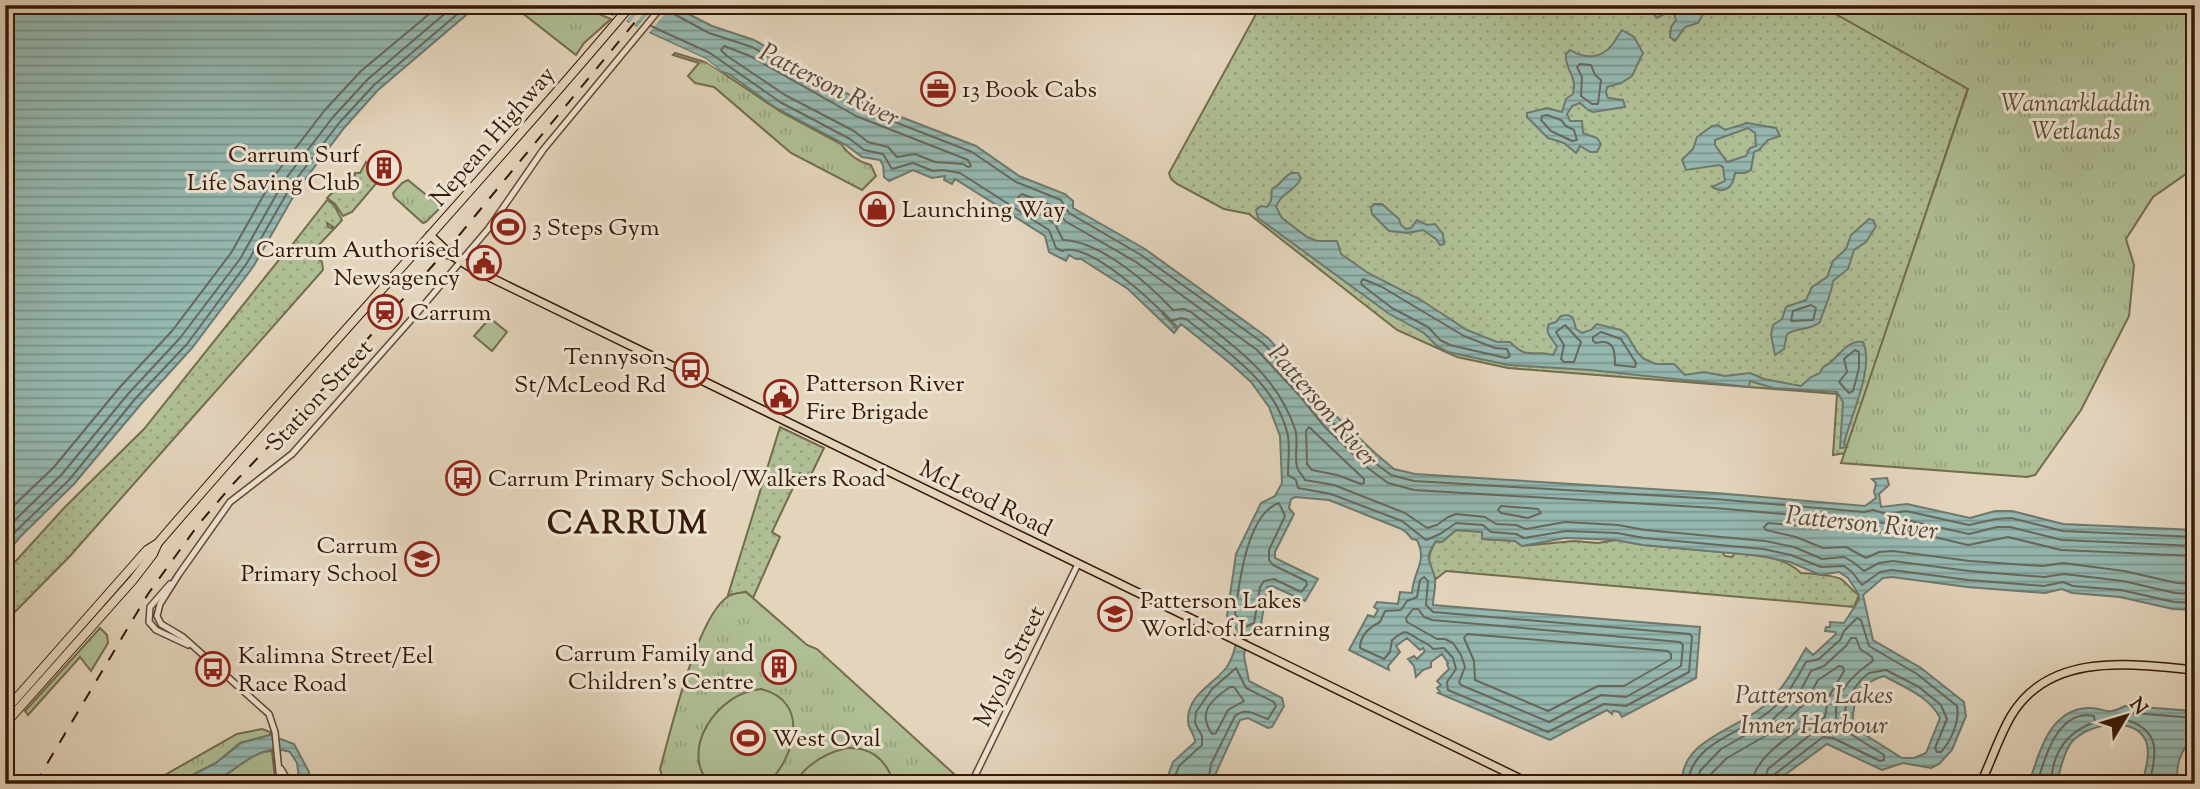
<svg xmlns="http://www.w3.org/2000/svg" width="2200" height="789" font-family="'Sorts Mill Goudy',serif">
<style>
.grass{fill:url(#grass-dots);stroke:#736c4c;stroke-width:2}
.forest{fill:url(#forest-firs);stroke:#736c4c;stroke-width:2}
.park{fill:url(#park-tufts);stroke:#736c4c;stroke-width:2}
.pitch{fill:#afbe94;stroke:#736c4c;stroke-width:2}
.water{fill:url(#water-rules);stroke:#6f786c;stroke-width:2;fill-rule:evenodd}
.pier{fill:#e3d4bc}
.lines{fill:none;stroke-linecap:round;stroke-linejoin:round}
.shore{stroke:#66685b;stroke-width:2}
.minor-casing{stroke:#624833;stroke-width:8}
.major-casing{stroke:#371905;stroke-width:10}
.highway-casing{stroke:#371905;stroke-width:10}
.minor{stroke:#ede3d3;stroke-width:5}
.major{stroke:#e3d4bc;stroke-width:7}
.highway{stroke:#e3d4bc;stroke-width:8}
.rail{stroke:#371905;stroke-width:2;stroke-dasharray:12 12;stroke-linecap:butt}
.labels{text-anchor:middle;stroke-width:6;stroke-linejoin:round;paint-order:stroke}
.poi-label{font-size:24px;fill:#371905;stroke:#ede3d3;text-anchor:start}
.park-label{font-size:24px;font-style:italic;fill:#5b4b30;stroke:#ede3d3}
.street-label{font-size:24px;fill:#371905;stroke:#ede3d3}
.water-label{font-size:26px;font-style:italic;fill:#534939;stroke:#ede3d3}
.district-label{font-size:32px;font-weight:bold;letter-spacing:2px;fill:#371905;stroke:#ede3d3}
</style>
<defs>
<pattern id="grass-dots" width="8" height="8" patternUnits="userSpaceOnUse" patternTransform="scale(1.75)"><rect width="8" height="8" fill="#afbe94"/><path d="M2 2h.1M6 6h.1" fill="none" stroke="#97a37e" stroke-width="1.8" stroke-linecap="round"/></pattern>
<pattern id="forest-firs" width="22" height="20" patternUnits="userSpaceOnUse" patternTransform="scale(1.75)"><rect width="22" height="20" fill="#afbe94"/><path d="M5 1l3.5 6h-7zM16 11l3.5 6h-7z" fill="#97a37e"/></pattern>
<pattern id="park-tufts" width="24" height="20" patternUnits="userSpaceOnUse" patternTransform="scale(1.75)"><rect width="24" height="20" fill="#afbe94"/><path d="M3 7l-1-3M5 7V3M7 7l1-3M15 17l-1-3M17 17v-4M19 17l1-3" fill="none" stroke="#97a37e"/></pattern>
<pattern id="water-rules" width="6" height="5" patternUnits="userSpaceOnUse" patternTransform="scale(1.75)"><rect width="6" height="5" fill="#95b8b1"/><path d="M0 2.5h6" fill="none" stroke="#7a958e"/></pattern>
</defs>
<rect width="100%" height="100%" fill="#e3d4bc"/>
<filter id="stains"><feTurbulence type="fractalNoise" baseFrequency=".00286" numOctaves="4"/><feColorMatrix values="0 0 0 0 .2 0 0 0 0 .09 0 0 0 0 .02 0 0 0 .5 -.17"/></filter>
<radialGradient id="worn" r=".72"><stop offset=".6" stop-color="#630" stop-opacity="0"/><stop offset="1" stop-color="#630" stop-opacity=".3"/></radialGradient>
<g class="grass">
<path d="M1261,5h559l148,83 -123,365 -12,2 4,-61 -329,-26 -51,-11 -60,-27 -148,-116 -25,-5 -47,-25 -6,-5 -2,-6z"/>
<path d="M366,162l14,17 -28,33 -9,4 -8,-12 -8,-6 14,-14 6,-2 -2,-3 7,-5 3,1v-2h5z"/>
<path d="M327,200l7,5 8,15 -7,8 -8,-5 1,4 6,2 -21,22 -14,3 -10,-5z"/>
<path d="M286,251l13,5 13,-3 10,9 1,8 -253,286 -65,66v-49l59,-65 80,-79z"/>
<path d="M780,427l44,21 -14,29 -10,-4 -28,59 8,5 -27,61 -7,-6 -18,3z"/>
<path d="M1456,530l26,2v7l33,2 7,5 52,-5 24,2 18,-3 27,5 79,7 3,4 7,1 3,-4c24,3 48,3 66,20 7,0 36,3 40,6 7,5 11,12 18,16l-5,12 -408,-36 -10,8c-8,-15 -10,-23 0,-38l6,1z"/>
</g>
<path class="forest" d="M100,628l7,7 1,8 -17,28 -11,-14 -52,58 -3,-4z"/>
<g class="park">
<path d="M540,5h37l34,14 -27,24 -8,12 -55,-43z"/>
<path d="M1820,5h375v170l-6,-3 -36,25 -27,42 8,26 -5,51 -48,94 -46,65 -8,2 -186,-14 127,-374z"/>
<path d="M675,53l33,10 73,49 60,32c8,11 17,18 30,21l5,11 -14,14 -71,-37 -77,-66 -19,-4 -7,-7 11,-13 -26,-8z"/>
<path d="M408,180l33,27 -15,15 -3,1 -29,-26 -1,-4 9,-10z"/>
<path d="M746,592l61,53 10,4 148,135h-292l-1,-3 -9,-2 -3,-10c11,-39 36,-148 66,-171 5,-5 13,-5 20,-6z"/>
<path d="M262,729l8,3v3l-30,8 -24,20 -41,21h-26l88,-50z"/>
<path d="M272,751l3,27 -3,4 -61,2 48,-32z"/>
</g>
<g class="pitch">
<path d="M490,318l17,14 -15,19 -18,-15z"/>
<path d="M761,689c50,12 34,69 6,95h-57c-32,-34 8,-92 51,-95z"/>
<path d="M847,748c25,-1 40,13 47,36h-100c12,-19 31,-31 53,-36z"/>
</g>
<g class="water">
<path d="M5,5h473l-100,85 -34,38 -47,62 -44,77 -61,81 -51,56 -67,80 -54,53 -15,19z"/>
<path d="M591,5h80l41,21 42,14 108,62 114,44 43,30 46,18 8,7v7l72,41 123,89 43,47 24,30 40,38 19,16 21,5 301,19 149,13 11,-8 -2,-6 2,-9 -4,-4 15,-1 2,7 -10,9 2,13 26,-3 63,14 25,-7h17l51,13 132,6v80l-22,-1 -53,-12 -48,-4 -10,-4 -17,4 -78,-6 -75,-10 -9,1 -20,17 10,45 48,28 43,34 2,14 -14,34 -13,14 -8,4 -28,-5 -21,7 -55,-26 -45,33 -5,7h-95c-2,-45 57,-55 83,-79 20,-18 28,-35 41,-57l7,7 23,-21 -1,-2 -10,-1 1,-4h4v-5l14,1 15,-23v-5l-11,-17 -9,-6 -19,3 -30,-13 -28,-6 -119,-11 -27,-5 -51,-2 -43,8 -7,-5 -33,-2v-7l-26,-2 -14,12 -6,-1c-15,22 -3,20 -1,39 1,8 -2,17 -2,25l267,22 -4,51 -74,39 -3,-5 -6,-1 -1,3 -5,-4 -57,30 -112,-47 2,-1 -3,-4 4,-3 -4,-4 12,-12 -2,-5 1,-1 -6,-9 -11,8v5l-8,3 -7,7 -2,-11 -6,-7 6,-3 3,3 8,-8 -2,-3 -3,2 -13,-12 -11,8 4,6 -12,14 1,4 -40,-20 19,-35 6,2 4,-7 -4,-3 3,-5 21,2 2,-12 12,1c1,-22 16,-31 5,-53l-5,-1 -6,-7 -7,-4 -70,-28 -34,-3 -4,2 -2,9 5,6 -19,38v6l43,21 -13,22 -33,-15 -5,1 -7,44 -3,3 -5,-2 -5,4 -3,20 5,25 33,17 2,8 -12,21 -4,1 -20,-10 -8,2 -24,53v4l13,7h-64l8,-22 22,-20c0,-8 -7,-13 -7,-21 -1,-26 25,-36 38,-53 8,-11 10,-24 12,-37l-11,-15 9,-62 25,-51 14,-7 7,-13 -2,-47 -11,-29 -18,-25 -21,-19 -49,-39 -3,4 -15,-16 -1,1 15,16 -3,4 -46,-44 -47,-30h-5l-7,-4 -3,6 -17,-9 -4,-16 -36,-23 -2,3 -7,-4 1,-4 -46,-29 -3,5 -8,-4 1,-4 -13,2 -19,-8 -24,11 -5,-4 -1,-12 -3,-5 -18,-3 -16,-12 -70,-37 -47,-34 -7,-2 -16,-13zM1884,676c20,11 46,21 56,42l-14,35 -12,5h-12l-49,-31c-2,-23 7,-45 31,-51z"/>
<path d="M1639,5h41l14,9 6,-9h28l-7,4 -14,-2 -9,16 -13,4 -10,14 -5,-4 1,-10 5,-7 -2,-6 -6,-2 -11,6 -7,-9z"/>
<path d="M1622,30l12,7 9,16 -11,23 -11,7 -14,4 -1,6 2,5 15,2 2,7 -32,5 -5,-2 -8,-7 -8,3 -5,8 3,7h12l1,12 14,5 4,6 -4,8h-7l-10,-6 -4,7 -12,-10 -16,-5 -21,-21v-4l20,-5 15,4 4,-13 7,-5c5,-19 -9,-24 -7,-40l4,-4c15,9 31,9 42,-5 4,-5 6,-10 10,-15z"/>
<path d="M1747,123l29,5 4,8 -12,4 -9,10 -5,2 -3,18 -6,3h-10c-2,14 -10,22 -23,14l13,-6 -2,-14 -4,-2 -33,5 -4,-10 11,-11 4,-12 15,-11 6,-1 7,5zM1748,128l7,5 1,13 -6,2 -4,8 -19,6 -12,-17v-5z"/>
<path d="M1292,173h6l3,5c-5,13 -21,15 -25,29l6,11 25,19 10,4h20l4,13 27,19 53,27 46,30 30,12h13c18,19 24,7 43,13l4,-8c-4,-8 -13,-14 -8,-23l7,-2 5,-6 7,-1 5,3 3,11 6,4 9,-3 6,-6 24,6 6,5 10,17 7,7 12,5h18l11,11 19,-3 21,4 25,-3 14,6 37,7 10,-9 9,-4 3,-6c16,-7 22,-28 40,-25 12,26 -13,74 -19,102l3,3 -7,1 3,-46 -6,-10 -64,-4 -23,-7 -1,6 -159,-17 -82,-5 -60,-13 -11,-6 -13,-13 -36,-20 -130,-95 -2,-8 5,-4 6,1 4,-6 1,-12c9,-4 11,-13 20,-16z"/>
<path d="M1374,204h8l17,15 2,6 5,4 5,-1 6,-8 10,5 8,-1 8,10 1,10 -4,1 -4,-6 -13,-9 -15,3 -19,-2 -17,-17 -1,-7z"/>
<path d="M1869,219l4,1 3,6 -10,16 -12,8 -6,19 -15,12c-2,16 -9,26 -13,41 -10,9 -22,5 -33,12l-3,15 -9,6 -4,-20 2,-10 9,-6 4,-12 20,-7 6,-13 15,-10 6,-16 13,-12 5,-14z"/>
<path d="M2125,706l70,5v28c-15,8 -20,29 -17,45h-36c3,-12 9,-31 4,-43 -12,-27 -60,-17 -75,2 -7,10 -12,29 -14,41h-28c9,-29 20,-74 58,-76 19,-1 17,9 38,-2z"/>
<path d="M270,735l24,9 15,28 2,12h-11l-3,-21 -7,-11c-32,-10 -50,17 -76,30 -10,5 -28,2 -39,2l41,-21 25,-20z"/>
</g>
<path class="pier" d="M587,5l26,11 9,-11h17l-13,16 3,2 15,-18h7l-17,20 3,2 19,-22h16l-23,28 57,26 16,13 -22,-14 -18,-6z"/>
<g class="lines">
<g class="shore">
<path d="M669,5l3,8 37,20 43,14 107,61 113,44 44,30 45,18 8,13 72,42 122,88 43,46 24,31 40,39 21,16 23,6 301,18 149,13 9,-2 14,4 19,-3 63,14 27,-6 15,-1 52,13 132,6"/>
<path d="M651,26l59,27 70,49 70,37 14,11 19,4 9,15 21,-6 20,8 10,-1 17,3 89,57 7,18 6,3c26,-11 91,51 109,70l10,-3 5,1c40,32 91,64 102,117 2,13 0,26 0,39l8,5 2,8 33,6 71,27 24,19 14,-6 16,-11 27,2 8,7 25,2 8,4 42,-7 51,2 27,5 119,11 28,6 30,12 23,-1 8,6 10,13 18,-13 12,-2 76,10 76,6 19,-4 10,4 48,4 53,12 21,1"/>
<path d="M724,46l26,10 106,60 112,44 3,6 -3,1 -5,-3 -28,-2 -20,-8 -18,3 -9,-10 -20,-5 -14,-11 -69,-36 -58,-39 -6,-6z"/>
<path d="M1580,64l11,1 4,10 6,5 -3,24h-6l-11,-8 1,-19 -5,-10z"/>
<path d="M1547,115l14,5 5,6 8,4 3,10 -5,1 -21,-10 -10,-11 1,-4z"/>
<path d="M1363,279l19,8 82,49 31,12 12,1 3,7 -4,2 -56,-13 -10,-5 -12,-13 -36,-19 -30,-23 -1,-3z"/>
<path d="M1811,305l5,3 -3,12 -22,1 2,-10z"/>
<path d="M1565,325l16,17 -7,20h-10l-3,-3 3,-14 -8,-13z"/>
<path d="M1601,332l20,7 15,24 -1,4 -20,-2c0,-13 0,-27 -19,-22l-3,-2v-4z"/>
<path d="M1855,350l4,2v16l-6,23 -4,2 -10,-11 8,-10 -3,-13z"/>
<path d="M1309,427l55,52v4l-3,1 -24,-9 -25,-5 -5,-6 -1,-33z"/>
<path d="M1279,503l6,13 -16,34v10l4,5 33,16 1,4 -6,7 -27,-13 -10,2 -4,6 -6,36 -9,4 -10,-13c4,-31 12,-100 44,-111z"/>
<path d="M1501,506l37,3 3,4 -13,5 -27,-5 -3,-3z"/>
<path d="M5,514l49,-47 66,-80 52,-56 59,-78 44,-78 49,-64 37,-40 79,-66"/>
<path d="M5,530l57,-56 66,-80 52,-56 60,-79 44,-78 49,-64 35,-38 87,-74"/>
<path d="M5,544l10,-12 54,-52 66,-81 52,-55 60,-81 44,-77 48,-63 35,-38 94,-80"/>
<path d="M2195,546l-133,-6 -52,-13h-13l-28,7 -63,-14 -21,3 -170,-15 -301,-18 -26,-7 -24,-18 -40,-39 -25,-31 -42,-45 -121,-88 -71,-41 -9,-14 -34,-13 -4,3 1,4 36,23 8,16c37,1 85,43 110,70l11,-1 7,3c43,34 86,63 104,117 4,13 -1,25 2,38 1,5 6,8 8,13l29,5 71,28 22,15 10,-3 11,-8 8,-3 29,3 11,7 20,1 10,4 39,-7 53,3 27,5 120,11 29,6 28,12 22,-2 9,5 11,9 15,-8 14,-2 76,10 75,6 20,-3 59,7 52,12 20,1"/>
<path d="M2195,556l-134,-6 -53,-13 -40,8 -63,-15 -20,3 -117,-10 -4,4 2,3 30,7 27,11 23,-1 20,11 13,-6 14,-1 77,10 73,5 20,-3 61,8 53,12 18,1"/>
<path d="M1424,577l4,4 -2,24 7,7 257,22 2,3 -3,35 -63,34 -22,-2 -56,28 -100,-42 -1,-8 9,-13 -3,-11 -9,-10 -11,1c-4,-5 -8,-6 -15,-10 -14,-9 -13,-9 -26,1l-2,12 -6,7 -24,-11c0,-13 10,-21 20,-26l5,-11 16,-1 6,-9 10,-4 3,-17z"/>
<path d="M1413,609h5l6,8 8,3 248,22 3,3 -2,21 -55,31 -25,-2 -52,27 -88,-37 -2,-3 6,-15 -4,-12 -8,-12 -8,-4h-8l-30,-17 -1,-4z"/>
<path d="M1467,634l201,17 3,3v5l-47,27h-26l-50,25 -73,-31 -1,-19 -10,-23z"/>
<path d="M1230,687h4l10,14 -16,9 -12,23 -4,1c-15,-22 -1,-34 18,-47z"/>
<path d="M1172,784l7,-18 23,-21v-9l-7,-13 1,-11 16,-23 24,-21 10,20 28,14 2,4 -8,13c-12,-3 -21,-13 -33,-3l-24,48 -2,13 5,7"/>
<path d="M1688,784c2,-40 52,-51 78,-70 19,-14 29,-32 40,-52l13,-3 21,-19 4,-9 13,-13 4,2 8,26 48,28 40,32c3,15 -6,35 -16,46h-4l-2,-4 12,-29 -6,-14 -22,-18 -33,-17 -17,3c-16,12 -33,41 -20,60l35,22v5l-4,1 -47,-23 -10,-1 -48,37 -3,10"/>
<path d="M1697,784l3,-13 21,-22 51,-29 25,-23 14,-26 13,-5 22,-20 5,-8h5l4,11 12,8 1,4c-15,10 -36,28 -37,49 0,6 1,12 0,17l-16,2 -9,5 -43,35 -5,15"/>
<path d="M1708,784l2,-9 17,-17 52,-30 26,-25 13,-23 21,-14 4,1 1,4 -16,27 -3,19c-24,8 -72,40 -73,67"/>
<path d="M2037,784c7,-25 21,-76 57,-68l1,6c-29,10 -43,31 -44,62"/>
<path d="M2149,784c8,-30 12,-53 -22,-64l-2,-5 7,-2 63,5"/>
</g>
<g class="minor-casing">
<g id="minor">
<path d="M170,584l-20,23 -1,15 7,8 32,15"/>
<path d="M281,769l8,13"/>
<path d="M280,782l-5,-50 -6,-18 -86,-77 -22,-13 -4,-8 3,-12 19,-30 51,-72 62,-48 125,-141 72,-85 54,-78 120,-145"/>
<path d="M971,784l107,-220"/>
</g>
</g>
<g class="major-casing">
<g id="major">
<path d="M430,235l21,20 22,14 1058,515"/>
<path d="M418,249l33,6"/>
<path d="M1982,784l2,-8c9,-20 16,-41 27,-60 39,-65 120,-52 184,-46"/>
</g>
</g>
<g class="highway-casing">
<g id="highway">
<path d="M5,711l142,-161 11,-7c155,-181 319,-355 473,-538"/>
<path d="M5,724l128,-144 20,-26 4,-9"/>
</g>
</g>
<use href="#minor" class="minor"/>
<use href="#major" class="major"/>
<use href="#highway" class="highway"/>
<path class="rail" d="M35,784l113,-190 50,-69 35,-41 91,-96 127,-143 198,-240"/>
</g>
<defs>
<g id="office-ring" transform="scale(1.75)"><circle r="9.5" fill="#ede3d3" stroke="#8f2418" stroke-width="1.5"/><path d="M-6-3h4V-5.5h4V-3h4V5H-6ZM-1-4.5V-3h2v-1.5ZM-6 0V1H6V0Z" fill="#8f2418"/></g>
<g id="building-ring" transform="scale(1.75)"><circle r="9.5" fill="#ede3d3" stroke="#8f2418" stroke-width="1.5"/><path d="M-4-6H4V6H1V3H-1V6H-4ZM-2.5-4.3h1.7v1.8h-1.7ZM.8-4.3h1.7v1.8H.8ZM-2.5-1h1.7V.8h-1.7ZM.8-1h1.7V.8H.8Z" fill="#8f2418"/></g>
<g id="shop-ring" transform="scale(1.75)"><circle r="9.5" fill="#ede3d3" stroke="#8f2418" stroke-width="1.5"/><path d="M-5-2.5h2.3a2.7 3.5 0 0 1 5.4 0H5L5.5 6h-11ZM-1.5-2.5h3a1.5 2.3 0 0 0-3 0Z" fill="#8f2418"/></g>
<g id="stadium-ring" transform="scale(1.75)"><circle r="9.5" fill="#ede3d3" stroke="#8f2418" stroke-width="1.5"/><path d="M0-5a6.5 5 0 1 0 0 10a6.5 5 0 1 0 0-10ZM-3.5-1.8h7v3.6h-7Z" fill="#8f2418"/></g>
<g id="civic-ring" transform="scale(1.75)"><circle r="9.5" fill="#ede3d3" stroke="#8f2418" stroke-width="1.5"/><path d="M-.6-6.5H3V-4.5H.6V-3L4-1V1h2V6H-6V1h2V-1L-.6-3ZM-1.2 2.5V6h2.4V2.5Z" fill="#8f2418"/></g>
<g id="station-ring" transform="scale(1.75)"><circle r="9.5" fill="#ede3d3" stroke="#8f2418" stroke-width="1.5"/><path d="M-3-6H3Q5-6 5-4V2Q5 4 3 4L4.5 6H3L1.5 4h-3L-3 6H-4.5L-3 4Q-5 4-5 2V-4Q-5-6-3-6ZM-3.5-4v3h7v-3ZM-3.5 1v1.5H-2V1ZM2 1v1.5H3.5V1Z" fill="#8f2418"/></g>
<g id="bus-ring" transform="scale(1.75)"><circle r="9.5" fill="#ede3d3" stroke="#8f2418" stroke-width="1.5"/><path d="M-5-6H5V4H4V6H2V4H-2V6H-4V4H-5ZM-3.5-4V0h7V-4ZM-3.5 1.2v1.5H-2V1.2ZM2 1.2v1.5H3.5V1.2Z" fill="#8f2418"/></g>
<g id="school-ring" transform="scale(1.75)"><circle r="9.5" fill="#ede3d3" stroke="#8f2418" stroke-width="1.5"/><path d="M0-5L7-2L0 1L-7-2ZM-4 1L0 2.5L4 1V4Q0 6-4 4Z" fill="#8f2418"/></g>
</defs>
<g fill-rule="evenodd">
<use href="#office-ring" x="938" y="89"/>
<use href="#building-ring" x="384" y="168"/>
<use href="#shop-ring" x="877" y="209"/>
<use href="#stadium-ring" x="508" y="227"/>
<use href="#civic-ring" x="484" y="263"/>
<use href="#station-ring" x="385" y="312"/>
<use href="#bus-ring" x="691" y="370"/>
<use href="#civic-ring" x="781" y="397"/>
<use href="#bus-ring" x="463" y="478"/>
<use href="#school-ring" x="422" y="559"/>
<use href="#school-ring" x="1115" y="614"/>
<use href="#building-ring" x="779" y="667"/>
<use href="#bus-ring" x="213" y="669"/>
<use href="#stadium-ring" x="748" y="738"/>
</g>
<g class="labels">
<g class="poi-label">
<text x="962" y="97">13 Book Cabs</text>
<text x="360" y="162" text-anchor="end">Carrum Surf<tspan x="360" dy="28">Life Saving Club</tspan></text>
<text x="902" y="217">Launching Way</text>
<text x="532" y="235">3 Steps Gym</text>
<text x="460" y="257" text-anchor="end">Carrum Authorised<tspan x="460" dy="28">Newsagency</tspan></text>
<text x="410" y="320">Carrum</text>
<text x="666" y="364" text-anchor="end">Tennyson<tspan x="666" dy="28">St/McLeod Rd</tspan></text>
<text x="806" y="391">Patterson River<tspan x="806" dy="28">Fire Brigade</tspan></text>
<text x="488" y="486">Carrum Primary School/Walkers Road</text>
<text x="398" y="553" text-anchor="end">Carrum<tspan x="398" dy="28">Primary School</tspan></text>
<text x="1140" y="608">Patterson Lakes<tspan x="1140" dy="28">World of Learning</tspan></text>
<text x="754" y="661" text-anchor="end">Carrum Family and<tspan x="754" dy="28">Children's Centre</tspan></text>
<text x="238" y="663">Kalimna Street/Eel<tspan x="238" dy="28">Race Road</tspan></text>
<text x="772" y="746">West Oval</text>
</g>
<g class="park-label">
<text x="2076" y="111">Wannarkladdin<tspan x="2076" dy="28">Wetlands</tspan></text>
</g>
<g class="street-label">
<text transform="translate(492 136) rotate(-49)" y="8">Nepean Highway</text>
<text transform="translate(319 395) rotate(-47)" y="8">Station Street</text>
<text transform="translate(986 498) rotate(26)" y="8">McLeod Road</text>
<text transform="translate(1009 666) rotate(-64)" y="8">Myola Street</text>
</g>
<g class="water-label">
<text transform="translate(830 84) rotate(27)" y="9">Patterson River</text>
<text transform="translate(1324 405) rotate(49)" y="9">Patterson River</text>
<text transform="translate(1862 522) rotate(6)" y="9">Patterson River</text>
<text x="1814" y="703">Patterson Lakes<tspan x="1814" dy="30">Inner Harbour</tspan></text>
</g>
<g class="district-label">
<text x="628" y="533">CARRUM</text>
</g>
</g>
<rect width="2200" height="789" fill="none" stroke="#e3d4bc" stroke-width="28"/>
<rect x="7" y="7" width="2186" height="775" fill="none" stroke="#371905" stroke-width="3.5"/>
<rect x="14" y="14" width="2172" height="761" fill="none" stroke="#371905" stroke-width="2"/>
<g transform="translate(2126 716) rotate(52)" stroke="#ede3d3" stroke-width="5" paint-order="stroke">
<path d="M0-5L12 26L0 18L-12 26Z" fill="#371905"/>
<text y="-10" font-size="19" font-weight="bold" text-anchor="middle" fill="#371905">N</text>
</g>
<rect width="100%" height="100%" filter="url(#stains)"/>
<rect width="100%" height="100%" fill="url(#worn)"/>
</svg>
